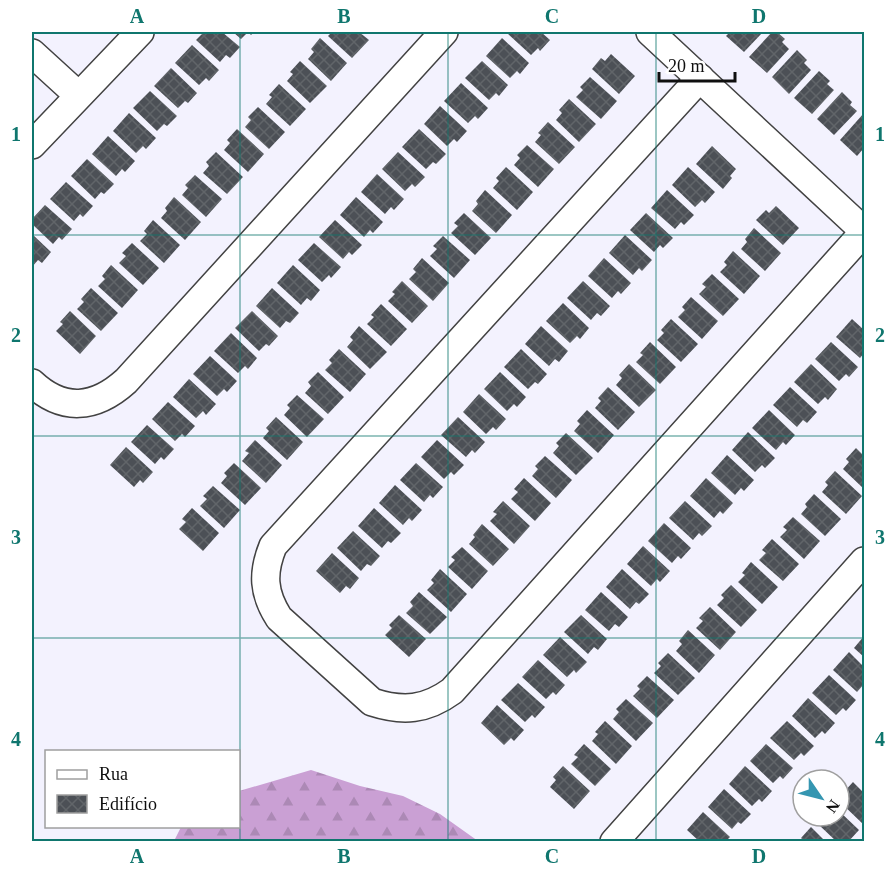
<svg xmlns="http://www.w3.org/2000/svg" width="896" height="873" font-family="'Times New Roman',serif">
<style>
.forest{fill:url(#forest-firs)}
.building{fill:url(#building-cross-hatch)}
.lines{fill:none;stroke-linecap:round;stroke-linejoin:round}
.street-casing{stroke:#424242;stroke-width:30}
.street{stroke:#fff;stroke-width:27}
.grid{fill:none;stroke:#0f766e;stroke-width:1.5;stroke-opacity:0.55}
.neatline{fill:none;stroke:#0f766e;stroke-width:2}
.grid-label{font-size:20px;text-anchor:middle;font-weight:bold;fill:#0f766e}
</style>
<defs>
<pattern id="forest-firs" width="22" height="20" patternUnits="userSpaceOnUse" patternTransform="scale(1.5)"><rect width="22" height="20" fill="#caa0d4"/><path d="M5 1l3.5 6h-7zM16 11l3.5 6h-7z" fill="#ac89b5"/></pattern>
<pattern id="building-cross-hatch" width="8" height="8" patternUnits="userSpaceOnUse" patternTransform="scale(1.5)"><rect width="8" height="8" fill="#4c5056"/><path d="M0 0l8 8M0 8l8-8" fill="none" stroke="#616569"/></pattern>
</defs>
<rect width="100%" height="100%" fill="#f3f2fe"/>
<path class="forest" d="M311,770l49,16 43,10 37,18 38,27h-304l7,-14 57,-1 1,-35z"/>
<g class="building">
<path d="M204,32h18l18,15 -10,11 -4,-3 -6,7 -24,-22z"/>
<path d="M233,32h21l-3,3 -3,-3 -7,7z"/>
<path d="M332,32h27l10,8 -17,18 -24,-22z"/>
<path d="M508,32h33l9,8 -10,11 -2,-3 -7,7 -24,-22z"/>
<path d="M730,32h33l-19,20 -18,-16z"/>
<path d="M772,32h5l8,7 -3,3 7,7 -22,24 -18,-16z"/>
<path d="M320,38l27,25 -16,18 -23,-22 6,-7 -3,-3z"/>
<path d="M502,38l27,25 -9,11 -3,-3 -7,7 -24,-22z"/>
<path d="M192,45l27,25 -10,11 -3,-3 -7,7 -24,-22z"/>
<path d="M797,50l10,10 -3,3 7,7 -22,24 -17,-17z"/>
<path d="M611,54l24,22 -16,18 -27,-25 9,-11 4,3z"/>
<path d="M300,61l27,25 -17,17 -23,-22 6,-7 -3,-2z"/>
<path d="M482,61l26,24 -9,11 -3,-3 -7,7 -24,-22z"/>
<path d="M171,68l26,25 -9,10 -3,-2 -7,7 -24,-22z"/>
<path d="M819,71l11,10 -3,3 7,6 -22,24 -18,-16z"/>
<path d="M590,77l27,24 -16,18 -25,-22 7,-7 -3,-3z"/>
<path d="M461,83l27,25 -10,11 -3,-3 -7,7 -24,-22z"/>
<path d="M279,84l27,25 -16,17 -24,-22 6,-7 -3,-2z"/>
<path d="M150,91l27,25 -10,10 -3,-2 -7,7 -24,-23z"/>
<path d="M842,92l10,10 -2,3 7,6 -23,24 -17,-16z"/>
<path d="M569,99l27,25 -17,18 -23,-22 6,-7 -3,-3z"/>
<path d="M440,106l27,25 -10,11 -3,-3 -7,7 -23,-22z"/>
<path d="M258,107l27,25 -16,17 -24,-22 6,-7 -3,-3z"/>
<path d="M129,113l27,25 -10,11 -3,-3 -7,7 -23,-22z"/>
<path d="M864,113v35l-7,8 -17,-16z"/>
<path d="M548,122l27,25 -16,17 -24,-22 6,-7 -3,-2z"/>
<path d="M237,129l27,25 -16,18 -24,-22 6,-7 -3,-3z"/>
<path d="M419,129l27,25 -10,10 -3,-2 -7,7 -24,-22z"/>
<path d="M108,136l27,25 -10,11 -3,-3 -6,7 -24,-22z"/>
<path d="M527,145l27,24 -16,18 -24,-22 6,-7 -3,-3z"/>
<path d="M712,146l24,23 -6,7 2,2 -9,11 -27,-25z"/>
<path d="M216,152l27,25 -16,17 -24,-21 6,-7 -3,-4z"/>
<path d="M398,152l27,25 -10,10 -3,-3 -7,7 -23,-22z"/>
<path d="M87,159l27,25 -10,10 -3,-2 -6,7 -24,-23z"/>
<path d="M506,167l27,25 -16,18 -24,-22 6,-7 -3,-3z"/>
<path d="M688,167l27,25 -10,11 -3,-3 -7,7 -23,-22z"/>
<path d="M377,174l27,25 -10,11 -3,-3 -6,7 -24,-22z"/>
<path d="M195,175l27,24 -16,18 -24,-22 6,-7 -3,-3z"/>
<path d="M66,182l27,24 -10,11 -3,-3 -6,7 -24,-22z"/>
<path d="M485,190l27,25 -16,18 -24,-22 6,-7 -2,-3z"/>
<path d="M667,190l27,25 -10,10 -3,-3 -6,7 -24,-21z"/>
<path d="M174,197l27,25 -16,18 -24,-22 6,-7 -2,-3z"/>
<path d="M356,197l27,25 -10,11 -3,-3 -6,7 -24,-22z"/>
<path d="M45,205l27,24 -10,11 -3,-3 -6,7 -21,-20v-5z"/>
<path d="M776,206l23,22 -16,17 -27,-25 10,-10 3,3z"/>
<path d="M464,213l27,25 -16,17 -24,-22 7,-7 -4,-3z"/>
<path d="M646,213l27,25 -10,10 -3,-3 -6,7 -24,-22z"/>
<path d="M153,220l27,25 -16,18 -24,-22 7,-7 -3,-3z"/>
<path d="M335,220l27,25 -10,10 -3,-3 -6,7 -24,-22z"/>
<path d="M754,228l27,25 -16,18 -24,-22 6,-7 -2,-3z"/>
<path d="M32,234l19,18 -9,11 -4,-3 -6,7z"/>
<path d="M625,235l27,25 -10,11 -3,-3 -6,7 -24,-22z"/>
<path d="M443,236l27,24 -16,18 -24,-22 7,-7 -4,-3z"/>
<path d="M132,243l27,25 -16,17 -24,-22 7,-7 -4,-3z"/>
<path d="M314,243l27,24 -10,11 -2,-3 -7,7 -24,-22z"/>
<path d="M733,251l27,25 -16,18 -24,-22 7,-7 -3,-3z"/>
<path d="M422,258l27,25 -16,18 -24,-22 7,-7 -3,-3z"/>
<path d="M604,258l27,25 -10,11 -3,-3 -6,7 -24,-22z"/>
<path d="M111,265l27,25 -16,18 -24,-22 7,-7 -3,-3z"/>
<path d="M293,265l27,25 -9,11 -4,-3 -6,7 -24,-22z"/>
<path d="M712,274l27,25 -16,17 -24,-22 7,-7 -4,-3z"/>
<path d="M402,281l26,25 -16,17 -24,-22 7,-7 -3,-2z"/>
<path d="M583,281l27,25 -9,10 -4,-3 -6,7 -24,-22z"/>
<path d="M91,288l27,25 -17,18 -24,-22 7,-7 -3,-3z"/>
<path d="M272,288l27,25 -9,10 -4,-2 -6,7 -24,-22z"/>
<path d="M691,297l27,24 -16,18 -24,-22 7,-7 -3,-3z"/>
<path d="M563,303l26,25 -9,11 -3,-3 -7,7 -24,-22z"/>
<path d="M381,304l26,25 -16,17 -24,-22 7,-7 -3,-2z"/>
<path d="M70,311l26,25 -16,18 -24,-23 7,-7 -3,-2z"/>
<path d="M252,311l26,25 -9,10 -3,-2 -7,7 -24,-23z"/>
<path d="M671,319l27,25 -17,18 -24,-22 7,-7 -3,-3z"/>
<path d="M852,319l12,11v23l-4,5 -24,-21z"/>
<path d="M359,326l28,26 -17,17 -23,-22 6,-7 -3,-3z"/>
<path d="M541,326l27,25 -9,11 -4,-3 -6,7 -24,-22z"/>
<path d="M231,333l26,25 -9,11 -3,-3 -7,7 -24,-22z"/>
<path d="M650,342l26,25 -16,17 -24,-22 7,-7 -3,-2z"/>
<path d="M831,342l27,25 -9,10 -3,-3 -7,7 -24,-22z"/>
<path d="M339,349l27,25 -16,18 -25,-22 7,-7 -3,-3z"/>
<path d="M521,349l26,25 -9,10 -3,-2 -7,7 -24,-22z"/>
<path d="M210,356l27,25 -10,11 -3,-3 -7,7 -24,-22z"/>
<path d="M629,364l27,26 -17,17 -23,-22 6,-7 -3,-3z"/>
<path d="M811,364l26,25 -9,11 -3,-3 -7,7 -24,-22z"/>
<path d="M318,372l26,25 -16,17 -23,-21 6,-7 -3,-4z"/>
<path d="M500,372l26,25 -9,10 -3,-3 -7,7 -23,-22z"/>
<path d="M189,379l27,25 -10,11 -3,-4 -7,7 -23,-21z"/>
<path d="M608,387l27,25 -17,18 -23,-22 6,-7 -3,-3z"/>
<path d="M790,387l27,25 -10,11 -4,-3 -6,7 -24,-22z"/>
<path d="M479,394l27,25 -10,11 -3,-3 -7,7 -23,-22z"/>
<path d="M297,395l27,24 -17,18 -23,-22 6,-7 -3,-3z"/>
<path d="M168,402l27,24 -10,11 -3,-3 -7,7 -23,-22z"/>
<path d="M587,410l27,25 -16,18 -24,-22 6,-7 -3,-3z"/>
<path d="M769,410l26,25 -9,10 -3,-3 -7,8 -24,-22z"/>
<path d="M276,417l27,25 -16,18 -24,-22 6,-7 -3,-3z"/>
<path d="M458,417l27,25 -10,11 -3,-3 -6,7 -25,-22z"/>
<path d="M147,425l27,24 -10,11 -3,-3 -6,7 -24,-22z"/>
<path d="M748,432l27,26 -10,10 -3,-3 -7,7 -23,-22z"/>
<path d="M566,433l27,25 -17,17 -23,-22 6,-7 -3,-3z"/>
<path d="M255,440l27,25 -16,18 -24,-22 7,-8 -4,-2z"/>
<path d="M437,440l27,25 -10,10 -3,-3 -7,7 -23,-22z"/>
<path d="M126,447l27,25 -10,11 -3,-3 -6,7 -24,-22z"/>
<path d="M856,448l8,8v33l-21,-20 6,-7 -3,-3z"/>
<path d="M727,455l27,25 -10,11 -3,-3 -6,7 -24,-22z"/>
<path d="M545,456l27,24 -16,18 -24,-22 6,-7 -3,-3z"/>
<path d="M234,463l27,25 -16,17 -24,-22 6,-7 -3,-3z"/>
<path d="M416,463l27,24 -10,11 -3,-3 -6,7 -24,-22z"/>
<path d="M835,471l27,25 -16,18 -24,-22 6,-7 -3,-3z"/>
<path d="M524,478l27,25 -16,18 -24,-22 7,-7 -4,-3z"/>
<path d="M706,478l27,25 -10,11 -3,-3 -6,7 -24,-22z"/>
<path d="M395,485l27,25 -10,11 -3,-3 -6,7 -24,-22z"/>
<path d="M213,486l27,24 -16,18 -24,-22 7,-7 -4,-3z"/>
<path d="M814,494l27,25 -16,17 -24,-22 6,-7 -2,-3z"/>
<path d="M503,501l27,25 -16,18 -24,-23 7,-7 -4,-2z"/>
<path d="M685,501l27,25 -10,10 -3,-3 -6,7 -24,-22z"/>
<path d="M192,508l27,25 -16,18 -24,-22 7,-7 -4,-3z"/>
<path d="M374,508l27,25 -10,10 -3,-2 -6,7 -24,-22z"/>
<path d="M793,517l27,24 -16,18 -24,-22 7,-7 -4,-3z"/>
<path d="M664,523l27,25 -10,11 -3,-3 -6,7 -24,-22z"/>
<path d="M482,524l27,25 -16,17 -24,-22 6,-7 -2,-2z"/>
<path d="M353,531l27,25 -9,10 -4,-2 -6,7 -24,-23z"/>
<path d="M772,539l27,25 -16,17 -24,-21 7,-7 -4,-3z"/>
<path d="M643,546l27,25 -10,11 -3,-3 -6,7 -24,-22z"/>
<path d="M462,547l26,24 -16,18 -24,-22 7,-7 -4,-3z"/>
<path d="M332,553l27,25 -9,11 -4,-3 -6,7 -24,-22z"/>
<path d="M751,562l27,25 -16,17 -24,-22 7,-7 -3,-2z"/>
<path d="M440,569l27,25 -16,18 -24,-22 7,-7 -3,-3z"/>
<path d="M622,569l27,25 -10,10 -3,-2 -6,7 -24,-22z"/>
<path d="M731,585l26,25 -16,17 -24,-22 7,-7 -3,-3z"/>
<path d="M419,592l28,25 -17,17 -24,-21 7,-7 -3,-4z"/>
<path d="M601,592l27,25 -9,10 -4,-3 -6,7 -24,-21z"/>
<path d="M710,607l26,25 -16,18 -24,-22 7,-7 -4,-3z"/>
<path d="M399,615l27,24 -17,18 -24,-22 7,-7 -3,-3z"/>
<path d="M581,615l26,24 -9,11 -4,-3 -6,7 -24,-22z"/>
<path d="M688,630l27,25 -16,18 -23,-22 6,-7 -3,-3z"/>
<path d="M864,636v21l-10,-9z"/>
<path d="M560,637l27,25 -11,11 -2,-3 -7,7 -24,-22z"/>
<path d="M849,652l15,15v17l-7,8 -24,-22z"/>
<path d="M668,653l27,25 -17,17 -24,-22 7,-7 -3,-3z"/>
<path d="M538,660l27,25 -9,10 -3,-3 -7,7 -24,-22z"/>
<path d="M829,675l27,25 -10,11 -3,-3 -7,7 -24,-22z"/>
<path d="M647,676l27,24 -17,18 -24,-22 7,-7 -3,-3z"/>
<path d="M518,683l27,24 -10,11 -3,-3 -7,7 -24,-22z"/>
<path d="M808,698l27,25 -10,11 -3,-3 -7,7 -23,-22z"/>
<path d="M626,699l27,24 -17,18 -23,-22 6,-7 -3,-3z"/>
<path d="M497,705l27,25 -10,11 -3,-3 -7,7 -23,-22z"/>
<path d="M605,721l27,25 -16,18 -24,-23 6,-7 -3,-2z"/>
<path d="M787,721l27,25 -10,10 -3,-3 -7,7 -24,-22z"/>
<path d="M584,744l27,25 -16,17 -24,-22 7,-7 -4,-2z"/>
<path d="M766,744l27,24 -10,11 -3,-3 -7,7 -23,-22z"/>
<path d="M563,766l27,25 -16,18 -24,-22 6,-7 -3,-3z"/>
<path d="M745,766l27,25 -10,11 -3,-3 -7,7 -23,-22z"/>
<path d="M853,782l11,11v32l-24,-23 6,-7 -3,-2z"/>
<path d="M724,789l27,25 -10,10 -3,-2 -6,7 -24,-22z"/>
<path d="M839,811l20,19 -11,12h-11l-18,-17 7,-7 -3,-2h16z"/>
<path d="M703,812l27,25 -5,5h-25l-13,-12z"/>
<path d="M811,827l15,15h-21l-4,-4z"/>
</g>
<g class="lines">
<g class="street-casing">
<g id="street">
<path d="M650,32l214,199"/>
<path d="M32,53l46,42"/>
<path d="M700,78l-427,468c-11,27 -10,47 6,72l93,84c31,10 54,8 80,-11l412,-459"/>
<path d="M32,145l108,-113"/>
<path d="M32,383c31,29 63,26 94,-2l318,-349"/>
<path d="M614,842l250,-281"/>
</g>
</g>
<use href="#street" class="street"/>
</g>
<path class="grid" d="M240,32v810M448,32v810M656,32v810M32,235h832M32,436h832M32,638h832"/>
<rect width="896" height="873" fill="none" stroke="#ffffff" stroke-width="66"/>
<rect x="45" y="750" width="195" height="78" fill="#ffffff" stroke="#9f9f9f" stroke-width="1.5"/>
<rect x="57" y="770" width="30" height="9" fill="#ffffff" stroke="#9f9f9f" stroke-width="1.5"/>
<text x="99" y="780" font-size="18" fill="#0f0f0f">Rua</text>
<rect x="57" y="795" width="30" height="18" fill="url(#building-cross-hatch)" stroke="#9f9f9f" stroke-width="1.5"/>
<text x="99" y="810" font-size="18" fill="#0f0f0f">Edifício</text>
<g transform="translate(821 798) rotate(125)"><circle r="28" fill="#ffffff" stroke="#9f9f9f" stroke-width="1.5"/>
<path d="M0-4.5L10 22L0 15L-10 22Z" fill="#3596b1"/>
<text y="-9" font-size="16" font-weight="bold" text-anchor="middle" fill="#0f0f0f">N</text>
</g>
<path d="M659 72v9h76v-9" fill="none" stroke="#0f0f0f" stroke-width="3"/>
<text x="668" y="72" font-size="18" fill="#0f0f0f" stroke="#ffffff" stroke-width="4.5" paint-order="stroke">20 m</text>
<rect x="33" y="33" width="830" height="807" class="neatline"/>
<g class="grid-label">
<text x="137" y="23">A</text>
<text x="344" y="23">B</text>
<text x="552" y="23">C</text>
<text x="759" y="23">D</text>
<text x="16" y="141">1</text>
<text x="880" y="141">1</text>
<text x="16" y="342">2</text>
<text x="880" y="342">2</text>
<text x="16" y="544">3</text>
<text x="880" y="544">3</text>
<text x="16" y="746">4</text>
<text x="880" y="746">4</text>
<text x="137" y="863">A</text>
<text x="344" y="863">B</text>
<text x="552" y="863">C</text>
<text x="759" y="863">D</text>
</g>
</svg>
